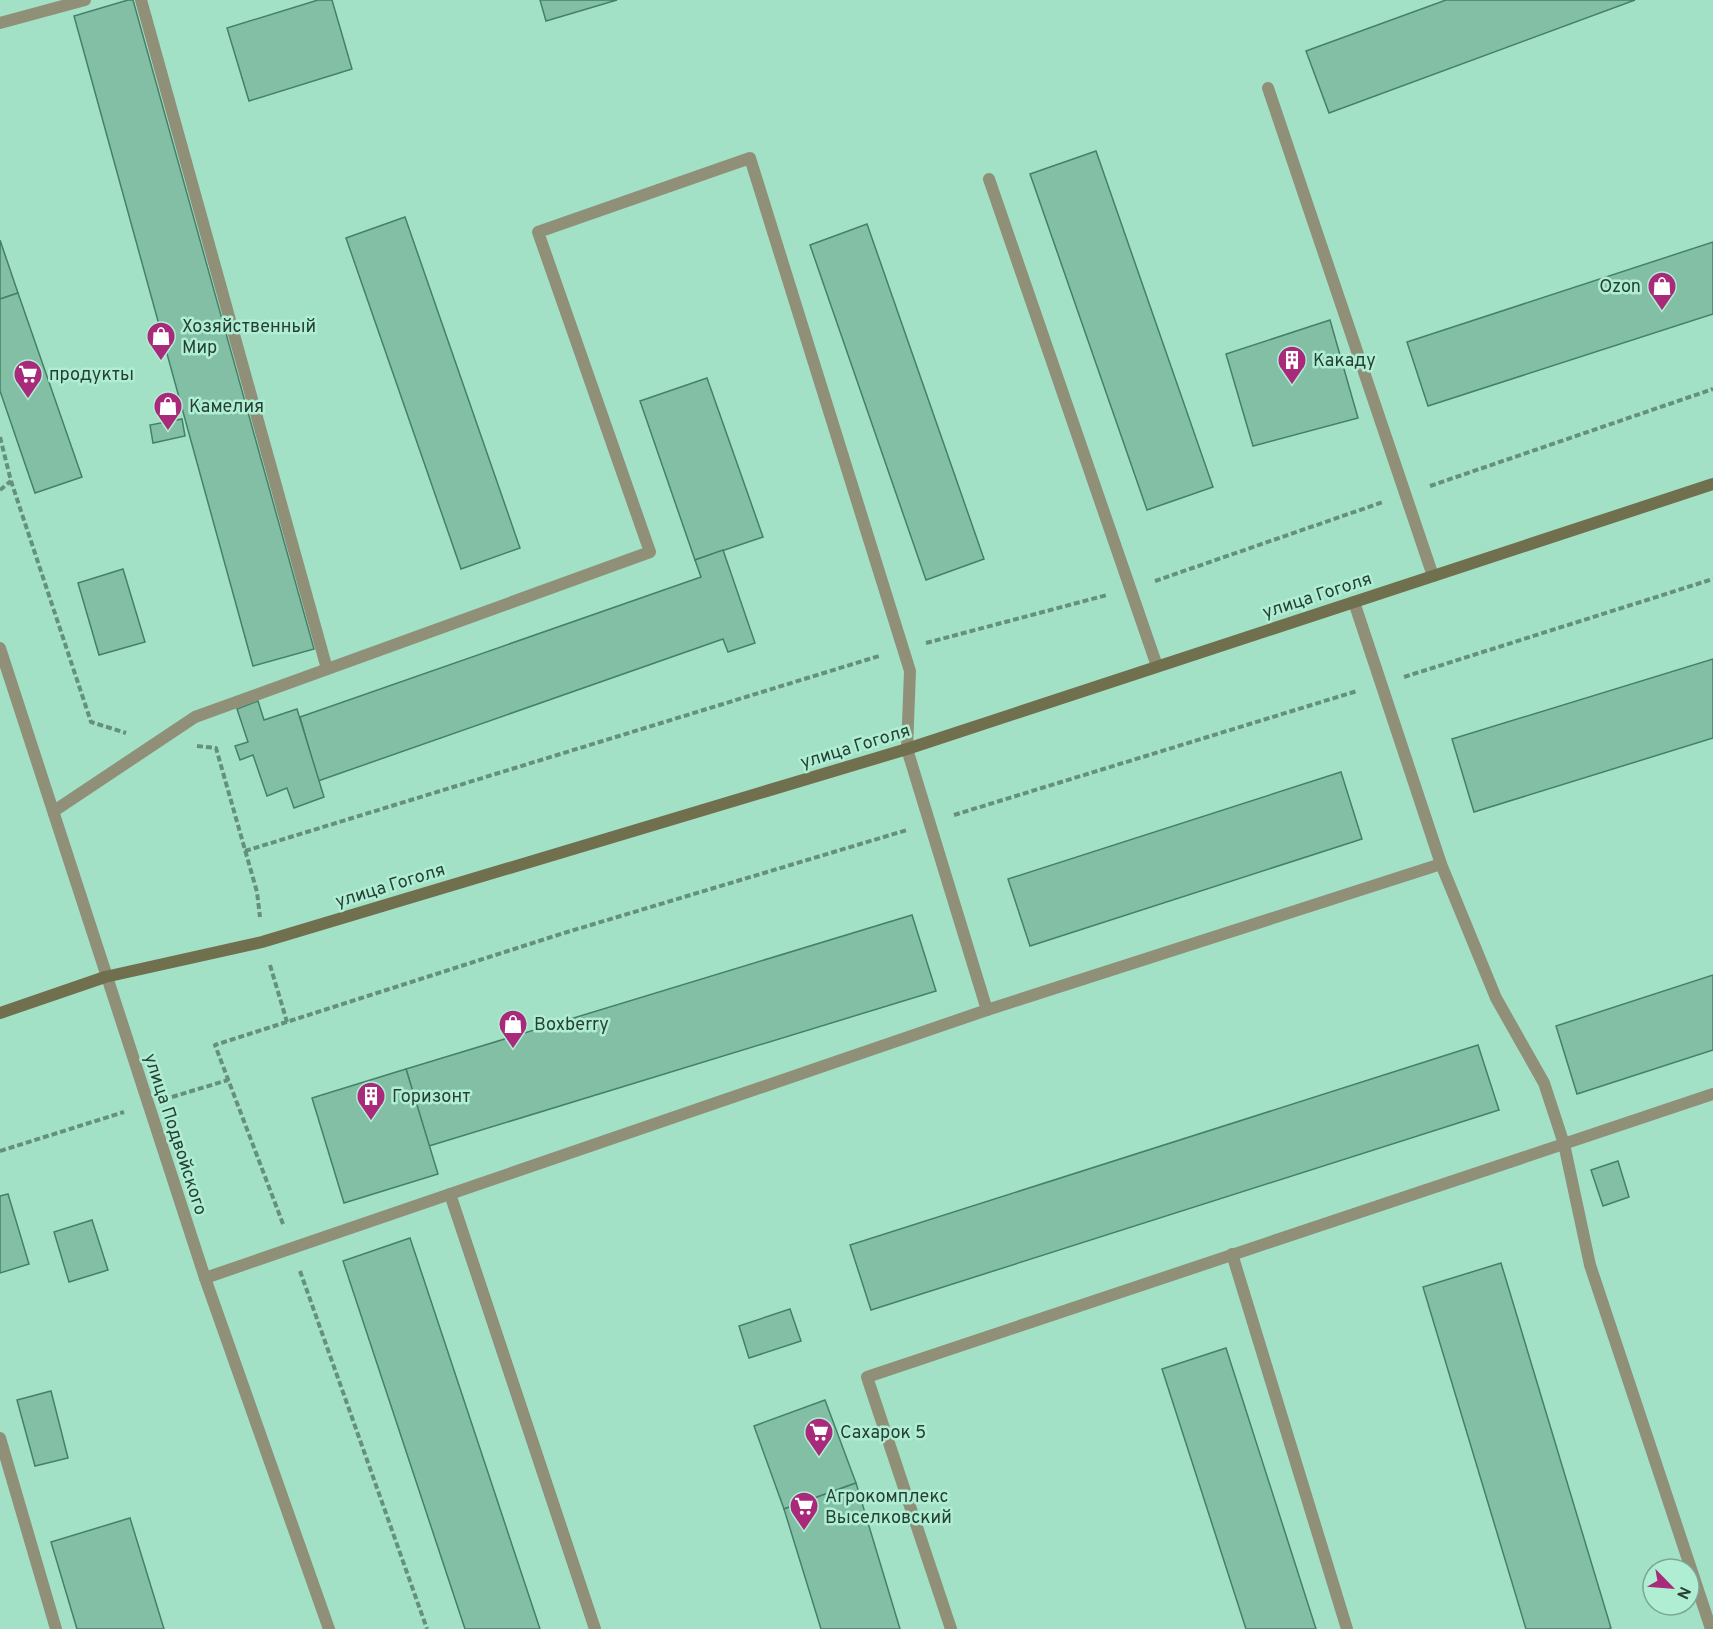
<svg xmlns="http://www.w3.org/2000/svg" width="1713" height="1629" font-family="Overpass,sans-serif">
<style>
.building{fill:#82bfa5;stroke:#458069;stroke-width:1.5}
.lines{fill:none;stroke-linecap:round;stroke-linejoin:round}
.path{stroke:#65907e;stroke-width:4;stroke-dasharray:6 3;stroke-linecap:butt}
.lane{stroke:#909079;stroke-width:12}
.street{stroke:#909079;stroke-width:12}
.secondary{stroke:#71704e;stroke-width:12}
.labels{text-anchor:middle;stroke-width:5;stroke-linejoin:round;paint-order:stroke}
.poi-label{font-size:18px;fill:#274036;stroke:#b0eed4;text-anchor:start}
.street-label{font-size:18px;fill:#274036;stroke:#b0eed4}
</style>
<rect width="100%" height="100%" fill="#a3e1c7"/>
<g class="building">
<path d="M128,0h5l181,649 -61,17 -179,-650z"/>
<path d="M318,0h14l20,69 -103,32 -22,-73z"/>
<path d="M540,0h77l-71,21z"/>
<path d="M1446,0h189l-306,113 -23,-62z"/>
<path d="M1096,151l117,336 -66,23 -117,-336z"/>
<path d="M405,217l115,331 -59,21 -115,-331z"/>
<path d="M867,224l117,335 -58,21 -116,-335z"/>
<path d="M0,240l18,53 -18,6z"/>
<path d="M1713,242v72l-285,92 -21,-64z"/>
<path d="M18,293l64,184 -47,16 -35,-102v-92z"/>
<path d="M1330,320l28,98 -105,28 -27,-92z"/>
<path d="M707,378l56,159 -68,23 -55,-159z"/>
<path d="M182,419l3,17 -32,7 -3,-18z"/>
<path d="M723,550l32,93 -27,9 -5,-13 -405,142 -18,-64 401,-140 -6,-17z"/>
<path d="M123,569l22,73 -46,13 -21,-72z"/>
<path d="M1713,659v79l-239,74 -22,-73z"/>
<path d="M258,701l6,19 33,-11 27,88 -30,11 -7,-20 -20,8 -14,-41 -13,5 -5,-14 13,-4 -11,-33z"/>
<path d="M1341,772l21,67 -332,107 -22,-67z"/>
<path d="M912,915l24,76 -507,155 -23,-77z"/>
<path d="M1713,975v75l-136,44 -21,-68z"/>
<path d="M1478,1045l21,65 -628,200 -21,-65z"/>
<path d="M406,1069l32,105 -94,29 -32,-105z"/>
<path d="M1618,1161l11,36 -26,9 -12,-36z"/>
<path d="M8,1194l21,70 -29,9v-77z"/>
<path d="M92,1220l16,50 -39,12 -15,-50z"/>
<path d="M410,1238l130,391h-75l-122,-368z"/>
<path d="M1501,1263l110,365 -3,1h-82l-103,-342z"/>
<path d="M790,1309l11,32 -52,17 -10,-32z"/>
<path d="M1226,1348l90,281h-70l-84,-260z"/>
<path d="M51,1391l17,67 -33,8 -18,-66z"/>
<path d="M825,1400l31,83 -72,26 -30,-83z"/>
<path d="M856,1483l44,146h-79l-37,-120z"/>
<path d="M130,1518l34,111h-87l-26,-87z"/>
</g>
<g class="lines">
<g class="path">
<path d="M0,437l11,44 80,241 35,11"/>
<path d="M1430,486l283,-97"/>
<path d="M0,490l11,-9"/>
<path d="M1155,581l228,-79"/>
<path d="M926,643l181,-48"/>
<path d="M1404,677l309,-98"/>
<path d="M197,746l19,2 41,144 3,25"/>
<path d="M954,815l403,-124"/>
<path d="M245,851l634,-195"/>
<path d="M270,965l17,57"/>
<path d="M172,1097l56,-17"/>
<path d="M0,1151l124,-39"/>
<path d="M283,1224l-68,-179 349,-112 343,-103"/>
<path d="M300,1271l127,358"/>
</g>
<g class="lane">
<path d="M141,0l186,669"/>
<path d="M1268,88l165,488"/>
<path d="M989,179l168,487"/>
<path d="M1354,602l87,262 55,134 48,85 20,61 26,121 121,364"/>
<path d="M54,811l141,-94 455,-165 -112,-320 212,-74 160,513 -3,78 80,261 -782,268"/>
<path d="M987,1010l454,-146"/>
<path d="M450,1194l145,435"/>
<path d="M1232,1254l115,375"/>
<path d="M0,1438l56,191"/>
<path d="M951,1629l-84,-252 846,-283"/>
</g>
<g class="street">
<path d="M0,23l85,-23"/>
<path d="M0,648l205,630 124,351"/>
</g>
<path class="secondary" d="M0,1013l105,-36 157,-35 645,-193 806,-265"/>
</g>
<defs>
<g id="shop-pin" transform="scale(1.5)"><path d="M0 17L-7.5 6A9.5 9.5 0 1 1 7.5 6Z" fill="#a92a7a" stroke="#b0eed4"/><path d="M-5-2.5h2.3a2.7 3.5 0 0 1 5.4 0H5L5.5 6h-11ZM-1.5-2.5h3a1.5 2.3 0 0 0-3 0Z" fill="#fff"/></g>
<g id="building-pin" transform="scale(1.5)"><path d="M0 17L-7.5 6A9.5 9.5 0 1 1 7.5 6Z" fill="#a92a7a" stroke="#b0eed4"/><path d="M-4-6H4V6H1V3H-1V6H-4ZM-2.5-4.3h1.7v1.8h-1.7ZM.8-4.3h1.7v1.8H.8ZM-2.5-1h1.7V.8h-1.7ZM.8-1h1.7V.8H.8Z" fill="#fff"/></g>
<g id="supermarket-pin" transform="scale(1.5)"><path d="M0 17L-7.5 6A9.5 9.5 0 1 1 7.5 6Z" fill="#a92a7a" stroke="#b0eed4"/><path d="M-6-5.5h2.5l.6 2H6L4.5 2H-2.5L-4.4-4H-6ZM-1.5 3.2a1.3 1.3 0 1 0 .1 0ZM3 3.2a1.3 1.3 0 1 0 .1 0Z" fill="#fff"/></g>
</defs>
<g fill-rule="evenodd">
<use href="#shop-pin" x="1662" y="286"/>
<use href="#shop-pin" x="161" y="336"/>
<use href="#building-pin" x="1292" y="360"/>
<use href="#supermarket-pin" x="28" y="374"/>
<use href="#shop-pin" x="168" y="406"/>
<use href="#shop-pin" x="513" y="1024"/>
<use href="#building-pin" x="371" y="1096"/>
<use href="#supermarket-pin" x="819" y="1432"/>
<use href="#supermarket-pin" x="804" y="1506"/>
</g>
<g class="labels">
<g class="poi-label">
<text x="1641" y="292" text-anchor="end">Ozon</text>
<text x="182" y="332">Хозяйственный<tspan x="182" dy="21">Мир</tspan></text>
<text x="1313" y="366">Какаду</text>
<text x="49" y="380">продукты</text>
<text x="189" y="412">Камелия</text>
<text x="534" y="1030">Boxberry</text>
<text x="392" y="1102">Горизонт</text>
<text x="840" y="1438">Сахарок 5</text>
<text x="825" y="1502">Агрокомплекс<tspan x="825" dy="21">Выселковский</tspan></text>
</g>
<g class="street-label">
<text transform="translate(1317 595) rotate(-18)" y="6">улица Гоголя</text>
<text transform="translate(855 746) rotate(-17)" y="6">улица Гоголя</text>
<text transform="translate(390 885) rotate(-17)" y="6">улица Гоголя</text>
<text transform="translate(176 1134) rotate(72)" y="6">улица Подвойского</text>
</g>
</g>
<g transform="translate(1671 1587) rotate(115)"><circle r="28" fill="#b0eed4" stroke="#79a895" stroke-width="1.5"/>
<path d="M0-4.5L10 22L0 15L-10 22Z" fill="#a92a7a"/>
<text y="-9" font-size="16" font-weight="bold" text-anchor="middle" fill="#274036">N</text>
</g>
</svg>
